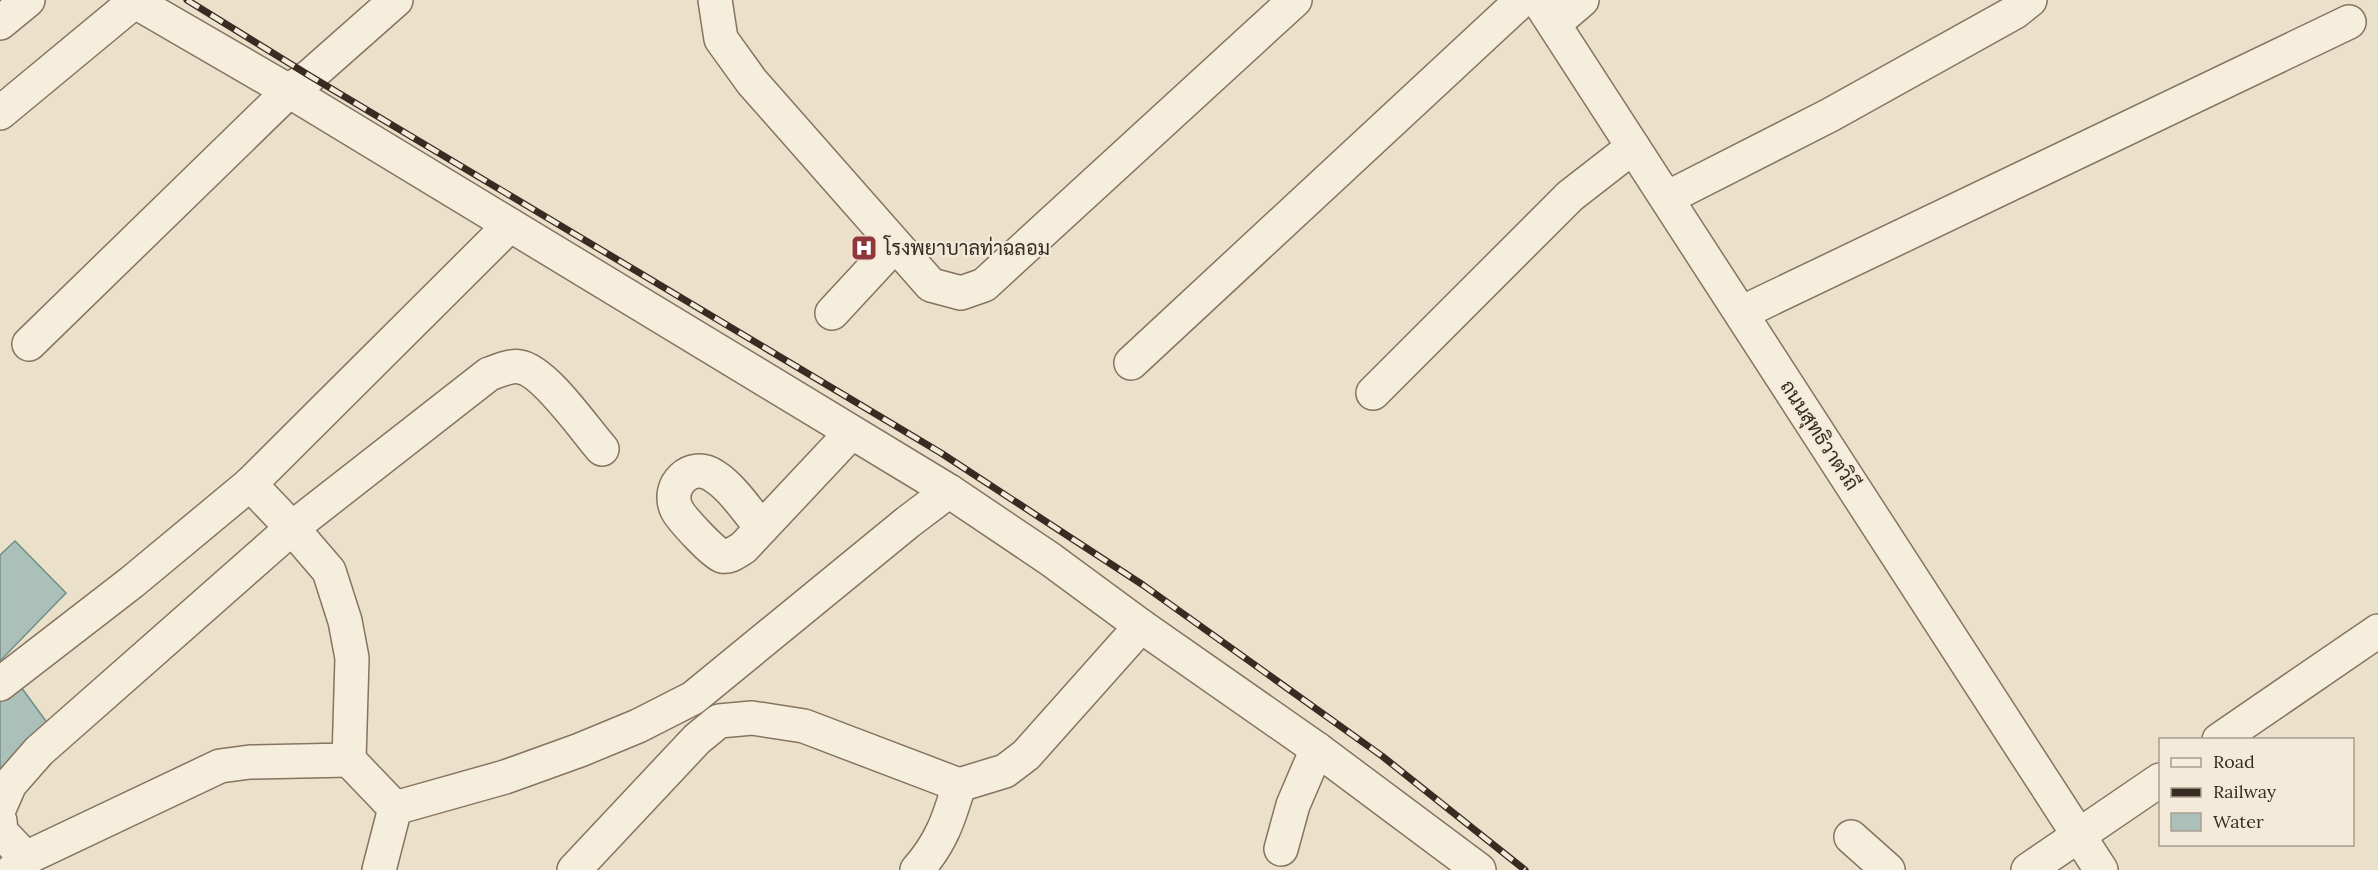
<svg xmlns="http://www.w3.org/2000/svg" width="2378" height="870" font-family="Lora,Sarabun,serif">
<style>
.water{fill:#aac0b9;stroke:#718e86;stroke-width:1.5}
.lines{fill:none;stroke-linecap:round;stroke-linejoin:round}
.minor-casing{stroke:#867360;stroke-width:36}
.minor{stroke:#f6eedd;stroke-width:33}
.rail-casing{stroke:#382c22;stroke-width:7}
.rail{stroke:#f3ead9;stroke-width:4.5;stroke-dasharray:14;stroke-linecap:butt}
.labels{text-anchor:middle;stroke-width:4.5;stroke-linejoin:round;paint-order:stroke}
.poi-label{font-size:20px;fill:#382c22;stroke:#f3ead9;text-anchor:start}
.street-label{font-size:20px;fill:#382c22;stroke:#f3ead9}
</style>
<rect width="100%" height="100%" fill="#ebe0ca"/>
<g class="water">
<path d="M15,541l51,52 -66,68v-106z"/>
<path d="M0,663l21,24 30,41 -51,52z"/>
</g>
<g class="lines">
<g class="minor-casing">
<g id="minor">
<path d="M132,0l157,91 660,400 101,68 91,67 176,123 162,121"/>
<path d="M715,0l6,39 31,43 179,203 30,8 23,-8 311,-285"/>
<path d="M1538,0l563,870"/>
<path d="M0,23l28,-23"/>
<path d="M1554,24l28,-24"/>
<path d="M0,113l134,-111"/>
<path d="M1667,198l163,-83 185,-103 15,-12"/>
<path d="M832,313l63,-68"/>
<path d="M1741,313l608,-291"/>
<path d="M29,344l260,-253 21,-15 86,-76"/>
<path d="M1131,363l391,-363"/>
<path d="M1373,393l197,-197 63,-49"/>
<path d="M602,449c-17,-19 -57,-78 -82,-82 -10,-2 -22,4 -31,7l-197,154 37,43 16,50 7,37 -3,102 46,48 110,-31 75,-27 58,-24 55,-28 215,-176 41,-31"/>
<path d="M762,528c-15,-17 -29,-40 -48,-52 -23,-16 -49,10 -37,34 4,8 37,44 45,46 8,2 15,-5 21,-8l108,-115"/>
<path d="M0,684l132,-102 118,-98 260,-259"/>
<path d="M2219,740l159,-109"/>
<path d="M0,807l10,-23 29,-33 253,-223 -42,-44"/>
<path d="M0,821l1,11 25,26 -13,12"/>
<path d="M1851,837l37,33"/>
<path d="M1281,849l12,-44 24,-56"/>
<path d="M26,858l194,-92 30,-4 99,-2"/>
<path d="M379,870l16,-62"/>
<path d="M574,870l123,-131 22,-18 33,-3 52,8 155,59 46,-14 21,-16 115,-129"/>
<path d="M917,870c24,-27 32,-51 42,-85"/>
<path d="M2028,870l132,-90"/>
</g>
</g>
<use href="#minor" class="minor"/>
<g class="rail-casing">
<path id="rail" d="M187,0l123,76 631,377 202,132 239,171 143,114"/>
</g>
<use href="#rail" class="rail"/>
</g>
<defs>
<g id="hospital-square" transform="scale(1.35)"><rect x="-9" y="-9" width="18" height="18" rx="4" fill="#8f363a" stroke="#f3ead9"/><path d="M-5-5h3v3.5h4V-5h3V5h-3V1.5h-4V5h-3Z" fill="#fff"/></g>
</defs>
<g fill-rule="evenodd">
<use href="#hospital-square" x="864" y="248"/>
</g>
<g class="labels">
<g class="poi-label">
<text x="884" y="255">โรงพยาบาลท่าฉลอม</text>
</g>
<g class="street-label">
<text transform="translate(1820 435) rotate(57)" y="7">ถนนสุทธิวาตวิถี</text>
</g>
</g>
<rect x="2159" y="738" width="195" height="108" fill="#f3ead9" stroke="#a89e90" stroke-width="1.5"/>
<rect x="2171" y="758" width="30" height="9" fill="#f6eedd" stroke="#a89e90" stroke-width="1.5"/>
<text x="2213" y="768" font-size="18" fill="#382c22">Road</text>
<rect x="2171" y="788" width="30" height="9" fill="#382c22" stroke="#a89e90" stroke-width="1.5"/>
<text x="2213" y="798" font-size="18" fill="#382c22">Railway</text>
<rect x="2171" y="813" width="30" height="18" fill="#aac0b9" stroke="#a89e90" stroke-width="1.5"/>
<text x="2213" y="828" font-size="18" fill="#382c22">Water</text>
</svg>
